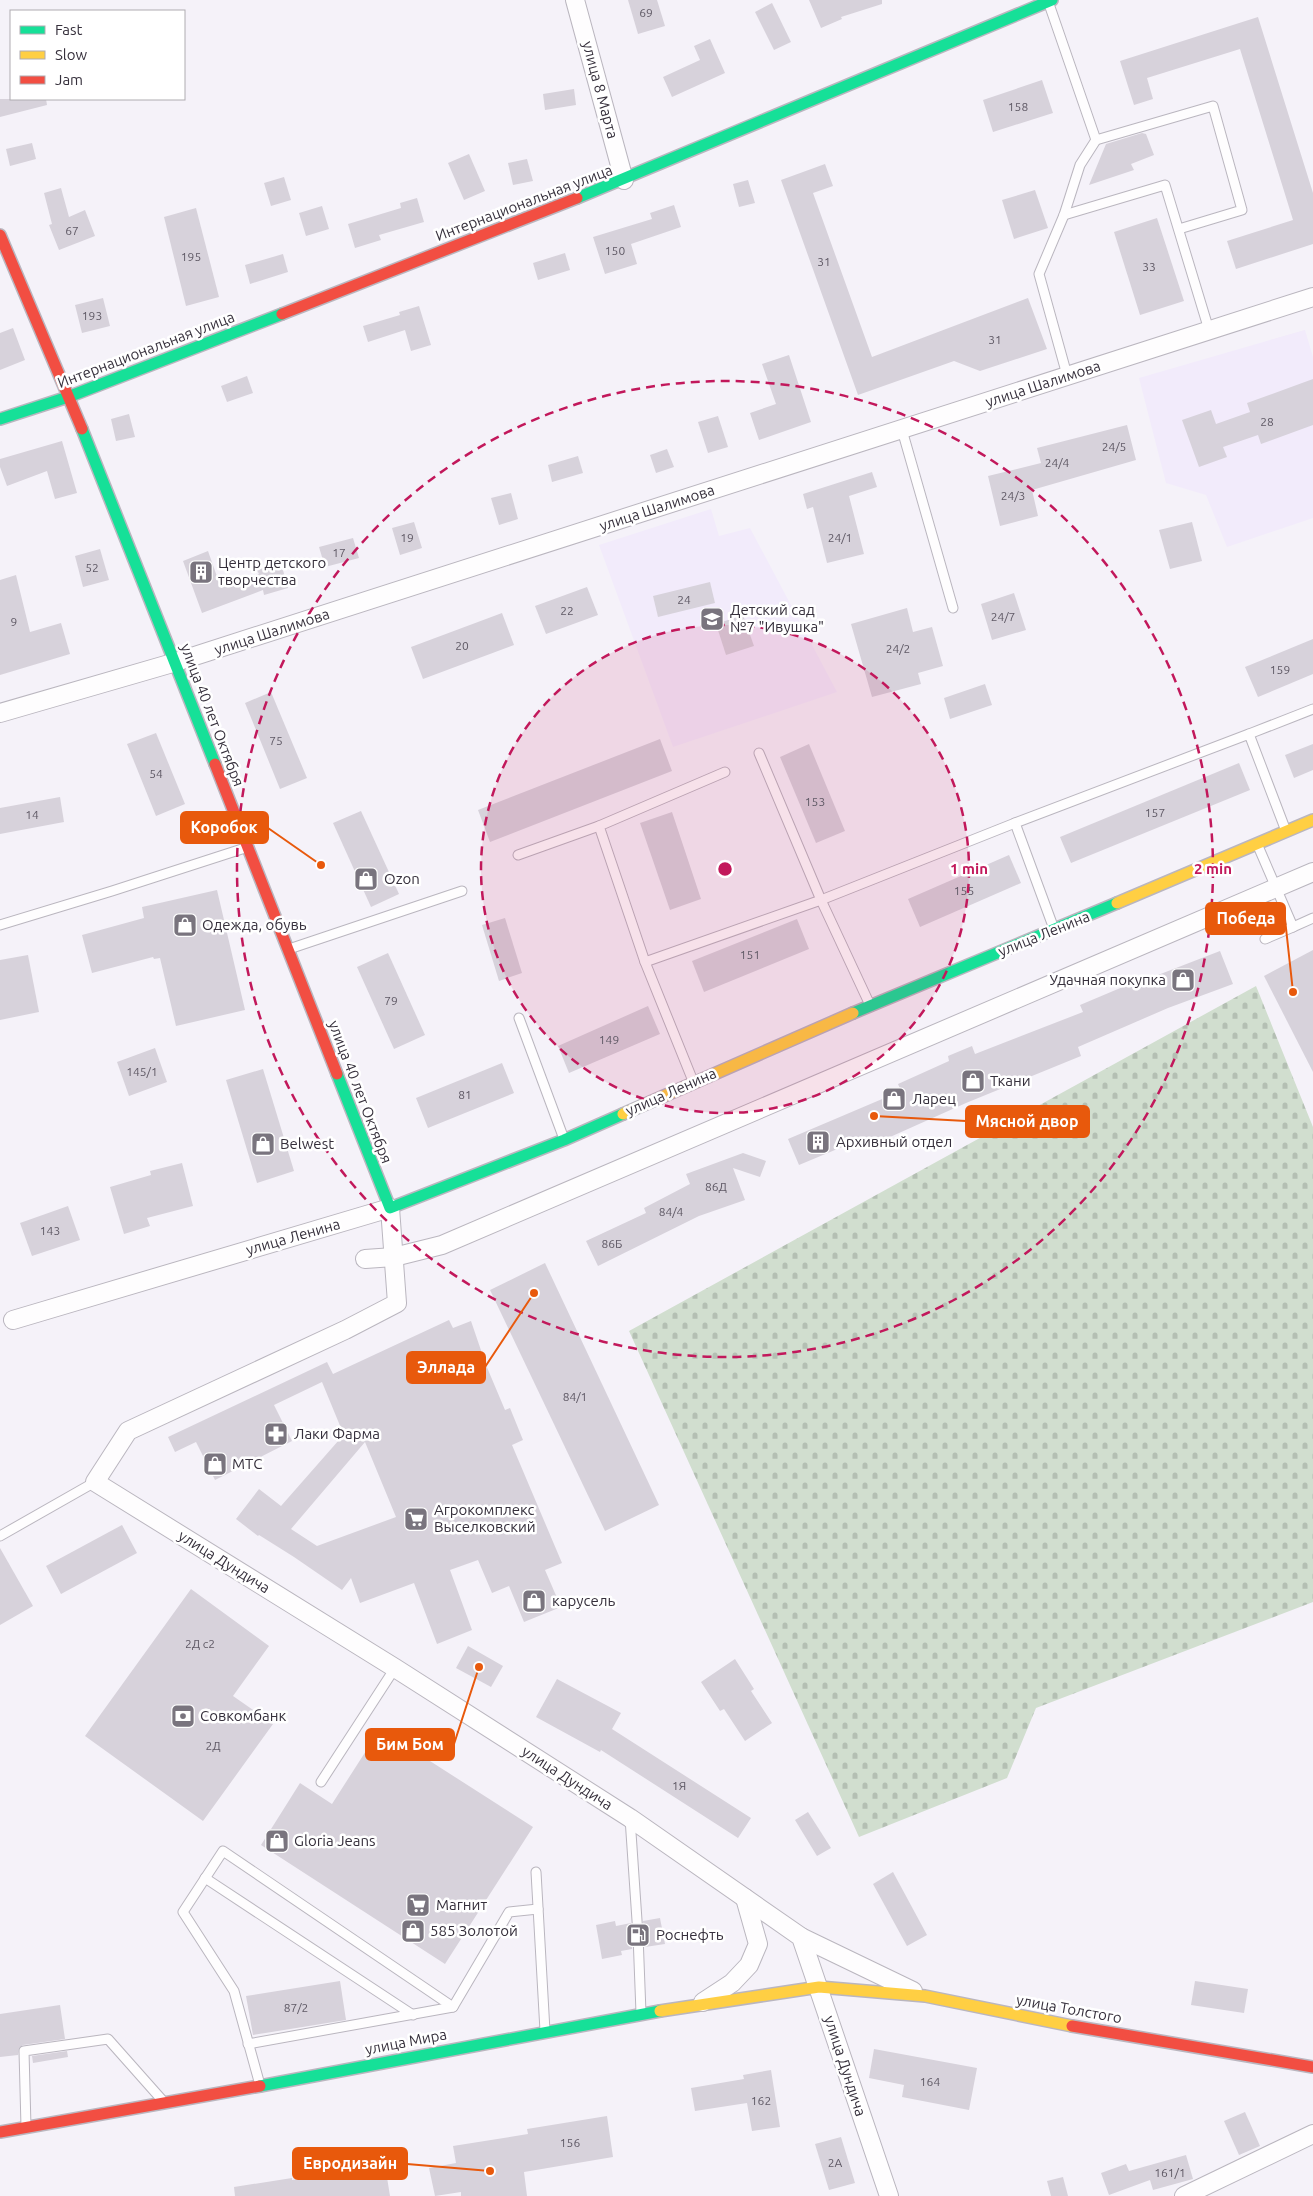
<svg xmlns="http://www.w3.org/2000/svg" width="1313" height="2196" font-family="Ubuntu,sans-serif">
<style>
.built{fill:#f2ebfb}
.cemetery{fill:url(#cemetery-stones)}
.building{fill:#d7d2db;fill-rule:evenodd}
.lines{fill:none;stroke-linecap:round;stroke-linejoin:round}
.lane-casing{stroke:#bab6bf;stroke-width:11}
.street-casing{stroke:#bab6bf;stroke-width:20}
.fast-casing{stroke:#bab6bf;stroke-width:14}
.slow-casing{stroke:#bab6bf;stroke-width:14}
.jam-casing{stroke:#bab6bf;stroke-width:14}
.lane{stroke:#fefdfe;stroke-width:9}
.street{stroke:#fefdfe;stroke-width:18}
.fast{stroke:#16e098;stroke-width:11}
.slow{stroke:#ffcf43;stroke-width:11}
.jam{stroke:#f24e42;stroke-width:11}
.ring{fill:none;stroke:#c2185b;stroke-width:2.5;stroke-dasharray:9 6}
.labels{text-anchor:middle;stroke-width:5;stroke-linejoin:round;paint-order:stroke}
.number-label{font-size:12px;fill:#5e5864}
.street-label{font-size:15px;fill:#36303c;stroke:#fff}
.poi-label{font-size:15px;fill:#36303c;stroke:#fff;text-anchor:start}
.centre{fill:#c2185b;stroke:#fff;stroke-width:2.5}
.ring-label{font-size:15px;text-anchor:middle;font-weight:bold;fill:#c2185b;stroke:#fff;stroke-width:5;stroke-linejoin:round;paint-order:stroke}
.leader{fill:none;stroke:#e8590c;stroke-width:2}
.callout-dot{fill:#e8590c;stroke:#fff;stroke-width:2}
.callout{fill:#e8590c;stroke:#e8590c;stroke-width:2}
.callout-label{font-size:16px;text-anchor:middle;font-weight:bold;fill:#fff}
</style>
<defs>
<pattern id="cemetery-stones" width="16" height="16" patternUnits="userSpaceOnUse" patternTransform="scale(1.25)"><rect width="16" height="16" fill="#d1decf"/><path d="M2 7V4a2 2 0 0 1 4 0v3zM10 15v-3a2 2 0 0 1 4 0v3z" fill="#b4bfb3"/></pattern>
</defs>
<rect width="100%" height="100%" fill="#f5f2f9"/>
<g class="built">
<path d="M1305,330l8,27v161l-86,29 -21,-52 -40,-12 -27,-105z"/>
<path d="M711,509l8,27 31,-8 87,164 -164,55 -74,-202z"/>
</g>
<path class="cemetery" d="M1256,986l57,141v475l-277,106 -29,70 -148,59 -230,-506z"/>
<g class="building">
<path d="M628,0h29l8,26 -27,8z"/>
<path d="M809,0h73v4l-41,13 1,2 -21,9z"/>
<path d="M772,3l19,39 -17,8 -19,-38z"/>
<path d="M1258,17l55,176v51l-77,25 -9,-28 66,-21 -53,-171 -93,29 6,21 -19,6 -14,-44z"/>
<path d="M710,39l15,34 -53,24 -9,-20 37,-17 -6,-14z"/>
<path d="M1042,80l11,33 -60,19 -10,-32z"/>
<path d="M574,89l2,16 -31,5 -2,-16z"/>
<path d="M0,99h46l1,6 -47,12z"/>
<path d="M1142,133l4,1 8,21 -23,9 3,6 -45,15 17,-41z"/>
<path d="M32,143l4,16 -26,7 -4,-17z"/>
<path d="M469,154l16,37 -21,9 -16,-37z"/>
<path d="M527,159l6,22 -20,4 -5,-22z"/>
<path d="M825,164l8,22 -20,7 59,164 156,-59 19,51 -67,22 -26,-10 -96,34 -77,-215z"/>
<path d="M284,177l7,23 -20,6 -7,-23z"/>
<path d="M748,180l7,23 -16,4 -6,-23z"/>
<path d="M61,188l8,29 16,-7 10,26 -36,14 -10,-25 3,-1 -8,-31z"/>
<path d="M1035,190l13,38 -34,11 -12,-39z"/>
<path d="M417,198l7,24 -45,13 2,5 -26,8 -7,-24 53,-16 -1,-5z"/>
<path d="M674,205l7,22 -50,17 6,20 -32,10 -12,-37 59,-18 -2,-6z"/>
<path d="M322,206l7,23 -23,7 -7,-23z"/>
<path d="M196,208l23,89 -33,9 -22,-89z"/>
<path d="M1157,218l27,83 -44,14 -26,-83z"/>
<path d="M565,253l5,17 -32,10 -5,-17z"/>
<path d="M283,254l5,18 -38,12 -5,-19z"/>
<path d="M103,298l7,28 -28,7 -7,-28z"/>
<path d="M419,306l12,39 -20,6 -6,-21 -37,12 -5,-16 37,-11 -1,-3z"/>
<path d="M13,328l12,32 -25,10v-37z"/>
<path d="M789,355l22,67 -52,18 -9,-27 26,-9 -14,-40z"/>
<path d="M247,376l6,17 -26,9 -6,-16z"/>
<path d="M1313,379v46l-52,19 -3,-9 -35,12 4,10 -28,10 -17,-47 29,-10 5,14 34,-12 -3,-9z"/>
<path d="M129,414l6,23 -19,4 -5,-22z"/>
<path d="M718,416l10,31 -20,6 -10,-31z"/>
<path d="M1127,425l9,35 -104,30 6,26 -38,10 -12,-50 53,-13 -4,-15z"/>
<path d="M62,441l15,52 -22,6 -8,-28 -40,15 -7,-19v-8z"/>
<path d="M667,449l7,18 -18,6 -6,-18z"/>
<path d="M578,456l5,17 -31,9 -4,-17z"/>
<path d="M872,472l5,15 -28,9 15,58 -37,9 -14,-56 -6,2 -4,-15z"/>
<path d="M511,493l7,26 -19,6 -8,-27z"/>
<path d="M414,522l8,26 -22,7 -8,-27z"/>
<path d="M1192,522l10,39 -32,8 -11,-39z"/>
<path d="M353,538l6,20 -34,9 -6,-20z"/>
<path d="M100,549l9,31 -26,7 -8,-31z"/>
<path d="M208,551l13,37 38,-14 -2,-4 24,-7 7,25 -24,7 -1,-5 -61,23 -19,-52z"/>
<path d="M16,575l14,57 31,-9 9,31 -70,21v-95z"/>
<path d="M710,582l5,21 -57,14 -5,-21z"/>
<path d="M587,587l11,28 -52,19 -11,-28z"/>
<path d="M1014,593l12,37 -34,10 -11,-36z"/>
<path d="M907,608l6,24 19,-5 11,39 -25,7 3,11 -49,13 -21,-73z"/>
<path d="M502,613l12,32 -91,34 -12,-32z"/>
<path d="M743,615l11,31 -28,9 -10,-31z"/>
<path d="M1313,639v35l-55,23 -13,-30z"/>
<path d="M985,684l7,21 -42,14 -6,-21z"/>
<path d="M271,692l36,86 -27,11 -35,-86z"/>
<path d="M156,733l29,71 -29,12 -29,-72z"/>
<path d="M660,739l12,32 -182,71 -12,-32z"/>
<path d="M809,744l36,87 -29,12 -36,-86z"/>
<path d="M1313,744v26l-19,8 -9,-23z"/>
<path d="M1239,763l11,27 -179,73 -11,-26z"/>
<path d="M60,797l4,25 -64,12v-26z"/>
<path d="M361,811l38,83 -28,13 -38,-84z"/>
<path d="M672,812l29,87 -31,11 -30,-87z"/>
<path d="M1009,855l12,28 -101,44 -12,-28z"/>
<path d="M217,890l28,120 -69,16 -16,-68 -6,1 -1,-2 -61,16 -10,-38 62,-17 -2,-11z"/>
<path d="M505,918l17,55 -23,8 -17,-56z"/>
<path d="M797,919l12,30 -105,43 -12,-31z"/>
<path d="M1313,950v122l-49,-96z"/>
<path d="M1220,951l13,33 -65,24 -90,39 3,9 -115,47 -96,43 -4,-9 -67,28 -11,-26 113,-48 -3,-7 51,-23 -1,-5 24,-10 3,8 108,-42 -3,-7 64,-27 1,2z"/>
<path d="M388,953l37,82 -31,14 -37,-82z"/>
<path d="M28,955l11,57 -39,8v-60z"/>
<path d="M648,1006l12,28 -91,39 -11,-27z"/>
<path d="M155,1048l12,34 -38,14 -12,-34z"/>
<path d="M502,1063l12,30 -86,35 -12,-30z"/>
<path d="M263,1069l31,102 -37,12 -31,-103z"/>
<path d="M743,1153l23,8 -6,16 -27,-9 12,32 -46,16 -101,50 -12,-25 60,-28 -2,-5 46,-24 -4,-10z"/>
<path d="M182,1163l11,43 -46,12 3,8 -26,8 -14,-47 41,-12 -1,-4z"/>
<path d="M68,1206l12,34 -48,16 -12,-33z"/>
<path d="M545,1263l114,242 -54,26 -115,-241z"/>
<path d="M449,1320l4,8 18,-7 15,44 19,45 5,-2 13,32 -11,5 50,118 -17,7 16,37 -37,15 -15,-36 -17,7 -14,-33 -28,10 22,60 -35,14 -23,-61 -54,20 -9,-25 -9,12 -48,-33 -35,-22 -1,1 -22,-17 23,-30 22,17 65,-74 -3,1 -21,-51 -48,23 18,36 -77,39 -19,-38 -21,10 -7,-15 159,-75 6,12zM365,1442l31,75 -79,29 -26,-17z"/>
<path d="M122,1525l15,28 -76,41 -15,-28z"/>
<path d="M0,1548l33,58 -33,19z"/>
<path d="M191,1589l78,57 -36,50 40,28 -70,97 -118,-85z"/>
<path d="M468,1646l35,20 -12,21 -35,-19z"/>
<path d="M735,1659l19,30 -3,2 21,32 -27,18 -21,-32 -4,2 -19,-29z"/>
<path d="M557,1679l64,34 -9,16 139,89 -13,20 -137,-88 -1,2 -64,-35z"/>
<path d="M380,1729l153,98 -88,137 -184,-119 39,-62 32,21z"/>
<path d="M808,1812l23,36 -14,8 -22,-36z"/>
<path d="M893,1872l34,63 -20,11 -34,-62z"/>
<path d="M660,1918l5,26 -20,3 -2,-26z"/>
<path d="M615,1921l1,5 15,-3 1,26 -11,2 1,4 -20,4 -6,-34z"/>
<path d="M340,1981l6,39 -93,15 -7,-39z"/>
<path d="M1195,1981l53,8 -4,24 -53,-8z"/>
<path d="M60,2005l5,34 -42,6 -4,3 -1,7 -18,2v-43z"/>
<path d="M874,2049l103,19 -8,42 -67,-13 2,-12 -35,-7z"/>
<path d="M67,2051l1,6 -35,6 -1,-7z"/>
<path d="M771,2070l9,57 -28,4 -5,-28 -52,8 -4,-23 53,-9 -1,-4z"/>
<path d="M1245,2112l15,34 -21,9 -15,-34z"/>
<path d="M607,2116l6,41 -89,15 3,24h-66v-4l-26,4 -6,-28 27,-5 -3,-17 75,-12 -1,-5z"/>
<path d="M841,2137l14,46 -26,7 -14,-46z"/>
<path d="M1186,2155l7,24 -40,11 -3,-10 -41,15 -8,-22 25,-9 3,7z"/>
<path d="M385,2165l5,31h-155l-1,-9 58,-9v2z"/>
<path d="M1063,2177l5,19h-17l-4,-15z"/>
</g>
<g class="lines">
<g class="lane-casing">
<g id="lane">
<path d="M1049,4l47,136 -16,25 -16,50 -25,59 28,101"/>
<path d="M1096,140l117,-34 29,104 -63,19"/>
<path d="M1064,215l101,-30 44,145"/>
<path d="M902,430l51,178"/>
<path d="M1249,734l64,-25"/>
<path d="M759,753l62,147 49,105"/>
<path d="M1258,846l35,81 -28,12"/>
<path d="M518,855l81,-29"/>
<path d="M0,925l112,-34 133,-43"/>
<path d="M1293,927l20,-9"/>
<path d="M1054,929l-39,-106 234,-89 37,97"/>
<path d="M289,949l173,-58"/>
<path d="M645,962l-46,-136 126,-54"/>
<path d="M519,1018l45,121"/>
<path d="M693,1081l-48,-119 176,-62 194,-77"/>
<path d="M0,1536l95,-54"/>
<path d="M321,1782l74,-114"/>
<path d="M630,1818l8,117 3,78"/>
<path d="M536,1872l9,159"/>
<path d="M205,1878l208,137"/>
<path d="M248,2044l205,-37 56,-95 29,-3"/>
<path d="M260,2085l-26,-94 -51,-79 40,-61 230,156"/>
<path d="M26,2127l-2,-76 84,-12 55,62"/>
</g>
</g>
<g class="street-casing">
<g id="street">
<path d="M575,0l49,180"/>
<path d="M0,713l176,-51 1137,-365"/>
<path d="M365,1259l29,-2 48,-12 871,-373"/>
<path d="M13,1320l377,-112 7,95 -52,27 -217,101 -33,51 300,186 235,150 171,119 88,259"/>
<path d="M801,1937l112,54"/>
<path d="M703,2002l29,-19 17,-18 9,-21 -13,-46"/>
<path d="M1184,2196l129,-62"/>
</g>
</g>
<g class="fast-casing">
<g id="fast">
<path d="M577,198l475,-198"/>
<path d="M0,419l68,-22 214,-83"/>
<path d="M82,429l133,335"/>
<path d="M853,1013l264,-110"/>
<path d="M337,1074l53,134 174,-68 59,-26"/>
<path d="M260,2086l400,-75"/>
</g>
</g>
<g class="slow-casing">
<g id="slow">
<path d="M1117,903l196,-83"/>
<path d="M623,1114l230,-101"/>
<path d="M660,2011l159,-24 106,9 147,30"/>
</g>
</g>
<g class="jam-casing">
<g id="jam">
<path d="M0,235l82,194"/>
<path d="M282,314l295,-116"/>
<path d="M215,764l122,310"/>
<path d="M1072,2026l241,41"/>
<path d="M0,2132l260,-46"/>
</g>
</g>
<use href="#lane" class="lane"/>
<use href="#street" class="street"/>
<use href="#fast" class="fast"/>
<use href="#slow" class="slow"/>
<use href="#jam" class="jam"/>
</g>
<circle cx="725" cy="869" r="244" fill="#c2185b" fill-opacity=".12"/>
<g class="ring">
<circle cx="725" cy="869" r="244"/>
<circle cx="725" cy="869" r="488"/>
</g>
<defs>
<g id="building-square" transform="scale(1.25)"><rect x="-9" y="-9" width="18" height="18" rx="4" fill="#79747e" stroke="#fff"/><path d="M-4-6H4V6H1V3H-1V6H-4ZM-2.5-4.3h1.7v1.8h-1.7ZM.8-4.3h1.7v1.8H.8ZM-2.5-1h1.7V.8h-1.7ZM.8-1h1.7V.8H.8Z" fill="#fff"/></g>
<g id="school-square" transform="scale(1.25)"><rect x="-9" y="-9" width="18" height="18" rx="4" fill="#79747e" stroke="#fff"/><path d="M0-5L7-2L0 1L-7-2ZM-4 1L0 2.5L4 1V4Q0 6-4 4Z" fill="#fff"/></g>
<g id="shop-square" transform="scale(1.25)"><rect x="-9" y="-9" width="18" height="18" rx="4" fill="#79747e" stroke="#fff"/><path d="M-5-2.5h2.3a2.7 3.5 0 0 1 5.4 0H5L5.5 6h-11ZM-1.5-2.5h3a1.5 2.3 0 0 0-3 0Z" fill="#fff"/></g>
<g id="pharmacy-square" transform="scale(1.25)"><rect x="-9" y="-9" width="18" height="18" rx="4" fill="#79747e" stroke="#fff"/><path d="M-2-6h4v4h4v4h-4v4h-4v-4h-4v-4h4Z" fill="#fff"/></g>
<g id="supermarket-square" transform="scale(1.25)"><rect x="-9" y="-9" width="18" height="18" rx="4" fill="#79747e" stroke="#fff"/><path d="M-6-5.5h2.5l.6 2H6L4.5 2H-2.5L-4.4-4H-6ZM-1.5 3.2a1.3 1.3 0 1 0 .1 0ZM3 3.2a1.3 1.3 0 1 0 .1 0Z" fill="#fff"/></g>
<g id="bank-square" transform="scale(1.25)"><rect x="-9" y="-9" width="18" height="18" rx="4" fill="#79747e" stroke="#fff"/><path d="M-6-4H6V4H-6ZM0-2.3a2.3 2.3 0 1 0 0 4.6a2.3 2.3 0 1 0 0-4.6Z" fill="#fff"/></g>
<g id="fuel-square" transform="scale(1.25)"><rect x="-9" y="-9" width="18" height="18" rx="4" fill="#79747e" stroke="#fff"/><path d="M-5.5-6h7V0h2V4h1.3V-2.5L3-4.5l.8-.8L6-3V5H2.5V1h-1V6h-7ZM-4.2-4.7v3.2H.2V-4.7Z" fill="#fff"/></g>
</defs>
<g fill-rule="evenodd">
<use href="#building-square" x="201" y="572"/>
<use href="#school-square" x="712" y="619"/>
<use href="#shop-square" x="366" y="879"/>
<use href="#shop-square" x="185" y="925"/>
<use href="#shop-square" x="1183" y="980"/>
<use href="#shop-square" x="973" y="1081"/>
<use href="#shop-square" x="894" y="1099"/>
<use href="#building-square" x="818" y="1142"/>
<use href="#shop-square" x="263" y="1144"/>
<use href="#pharmacy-square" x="276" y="1434"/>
<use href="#shop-square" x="215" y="1464"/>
<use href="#supermarket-square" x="416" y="1519"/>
<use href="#shop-square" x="534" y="1601"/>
<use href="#bank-square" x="183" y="1716"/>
<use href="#shop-square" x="277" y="1841"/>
<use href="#supermarket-square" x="418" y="1905"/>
<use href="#shop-square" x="413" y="1931"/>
<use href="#fuel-square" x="638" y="1935"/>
</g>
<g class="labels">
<g class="number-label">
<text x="646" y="17">69</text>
<text x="1018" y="111">158</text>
<text x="72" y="235">67</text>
<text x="615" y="255">150</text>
<text x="191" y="261">195</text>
<text x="824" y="266">31</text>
<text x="1149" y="271">33</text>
<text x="92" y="320">193</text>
<text x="995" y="344">31</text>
<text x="1267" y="426">28</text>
<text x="1114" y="451">24/5</text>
<text x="1057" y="467">24/4</text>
<text x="1013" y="500">24/3</text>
<text x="407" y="542">19</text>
<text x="840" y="542">24/1</text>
<text x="339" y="557">17</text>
<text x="92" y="572">52</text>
<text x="684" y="604">24</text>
<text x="567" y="615">22</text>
<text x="1003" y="621">24/7</text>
<text x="14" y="626">9</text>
<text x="462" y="650">20</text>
<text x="898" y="653">24/2</text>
<text x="1280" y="674">159</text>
<text x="276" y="745">75</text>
<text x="156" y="778">54</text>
<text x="815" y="806">153</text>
<text x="1155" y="817">157</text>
<text x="32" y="819">14</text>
<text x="964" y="895">155</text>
<text x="750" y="959">151</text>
<text x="391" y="1005">79</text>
<text x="609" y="1044">149</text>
<text x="142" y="1076">145/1</text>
<text x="465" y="1099">81</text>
<text x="716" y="1191">86Д</text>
<text x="671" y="1216">84/4</text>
<text x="50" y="1235">143</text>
<text x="612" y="1248">86Б</text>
<text x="575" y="1401">84/1</text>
<text x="200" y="1648">2Д с2</text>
<text x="213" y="1750">2Д</text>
<text x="679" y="1790">1Я</text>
<text x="296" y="2012">87/2</text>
<text x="930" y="2086">164</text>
<text x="761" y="2105">162</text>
<text x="570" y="2147">156</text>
<text x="835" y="2167">2А</text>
<text x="1170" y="2177">161/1</text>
</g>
<g class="street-label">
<text transform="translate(600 90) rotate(75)" y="5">улица 8 Марта</text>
<text transform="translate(524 203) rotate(-21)" y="5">Интернациональная улица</text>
<text transform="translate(146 350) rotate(-21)" y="5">Интернациональная улица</text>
<text transform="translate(1043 384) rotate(-18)" y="5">улица Шалимова</text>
<text transform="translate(657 508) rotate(-18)" y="5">улица Шалимова</text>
<text transform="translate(272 632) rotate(-18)" y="5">улица Шалимова</text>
<text transform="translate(212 715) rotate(69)" y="5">улица 40 лет Октября</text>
<text transform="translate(1044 934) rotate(-22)" y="5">улица Ленина</text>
<text transform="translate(360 1092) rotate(69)" y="5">улица 40 лет Октября</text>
<text transform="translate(671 1092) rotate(-24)" y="5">улица Ленина</text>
<text transform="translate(293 1237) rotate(-16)" y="5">улица Ленина</text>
<text transform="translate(224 1562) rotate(32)" y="5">улица Дундича</text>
<text transform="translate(567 1778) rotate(33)" y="5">улица Дундича</text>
<text transform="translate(1069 2009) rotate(10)" y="5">улица Толстого</text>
<text transform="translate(406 2042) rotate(-11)" y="5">улица Мира</text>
<text transform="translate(845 2066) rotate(72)" y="5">улица Дундича</text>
</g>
<g class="poi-label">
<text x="218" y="568">Центр детского<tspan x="218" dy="17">творчества</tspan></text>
<text x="730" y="615">Детский сад<tspan x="730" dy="17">№7 "Ивушка"</tspan></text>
<text x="384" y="884">Ozon</text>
<text x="202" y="930">Одежда, обувь</text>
<text x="1166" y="985" text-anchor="end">Удачная покупка</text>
<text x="990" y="1086">Ткани</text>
<text x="912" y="1104">Ларец</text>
<text x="836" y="1147">Архивный отдел</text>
<text x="280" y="1149">Belwest</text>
<text x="294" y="1439">Лаки Фарма</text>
<text x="232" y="1469">МТС</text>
<text x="434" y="1515">Агрокомплекс<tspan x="434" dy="17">Выселковский</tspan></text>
<text x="552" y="1606">карусель</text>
<text x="200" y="1721">Совкомбанк</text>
<text x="294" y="1846">Gloria Jeans</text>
<text x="436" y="1910">Магнит</text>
<text x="430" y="1936">585 Золотой</text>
<text x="656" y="1940">Роснефть</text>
</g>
</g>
<circle cx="725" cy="869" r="8" class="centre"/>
<g class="ring-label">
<text x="969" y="874">1 min</text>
<text x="1213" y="874">2 min</text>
</g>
<path class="leader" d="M321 865L268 828M1293 992L1285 919M874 1116L966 1121M534 1293L485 1367M479 1667L454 1744M490 2171L407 2164"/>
<g class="callout-dot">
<circle cx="321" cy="865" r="5"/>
<circle cx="1293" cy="992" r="5"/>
<circle cx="874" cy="1116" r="5"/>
<circle cx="534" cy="1293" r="5"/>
<circle cx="479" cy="1667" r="5"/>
<circle cx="490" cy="2171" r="5"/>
</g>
<g class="callout">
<rect x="181" y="812" width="87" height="31" rx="5"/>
<rect x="1206" y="903" width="79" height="31" rx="5"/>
<rect x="966" y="1106" width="123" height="31" rx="5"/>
<rect x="407" y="1352" width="78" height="31" rx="5"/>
<rect x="366" y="1729" width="88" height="31" rx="5"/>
<rect x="293" y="2148" width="114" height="31" rx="5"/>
</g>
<g class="callout-label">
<text x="224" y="833">Коробок</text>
<text x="1246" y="924">Победа</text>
<text x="1027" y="1127">Мясной двор</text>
<text x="446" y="1373">Эллада</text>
<text x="410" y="1750">Бим Бом</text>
<text x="350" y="2169">Евродизайн</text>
</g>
<rect x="10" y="10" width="175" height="90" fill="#ffffff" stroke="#afacb1"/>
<rect x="20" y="26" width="25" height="8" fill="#16e098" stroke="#afacb1"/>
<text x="55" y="35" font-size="15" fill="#36303c">Fast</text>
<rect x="20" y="51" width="25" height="8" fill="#ffcf43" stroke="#afacb1"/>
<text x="55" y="60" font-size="15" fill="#36303c">Slow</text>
<rect x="20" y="76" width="25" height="8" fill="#f24e42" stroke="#afacb1"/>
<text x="55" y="85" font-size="15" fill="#36303c">Jam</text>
</svg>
